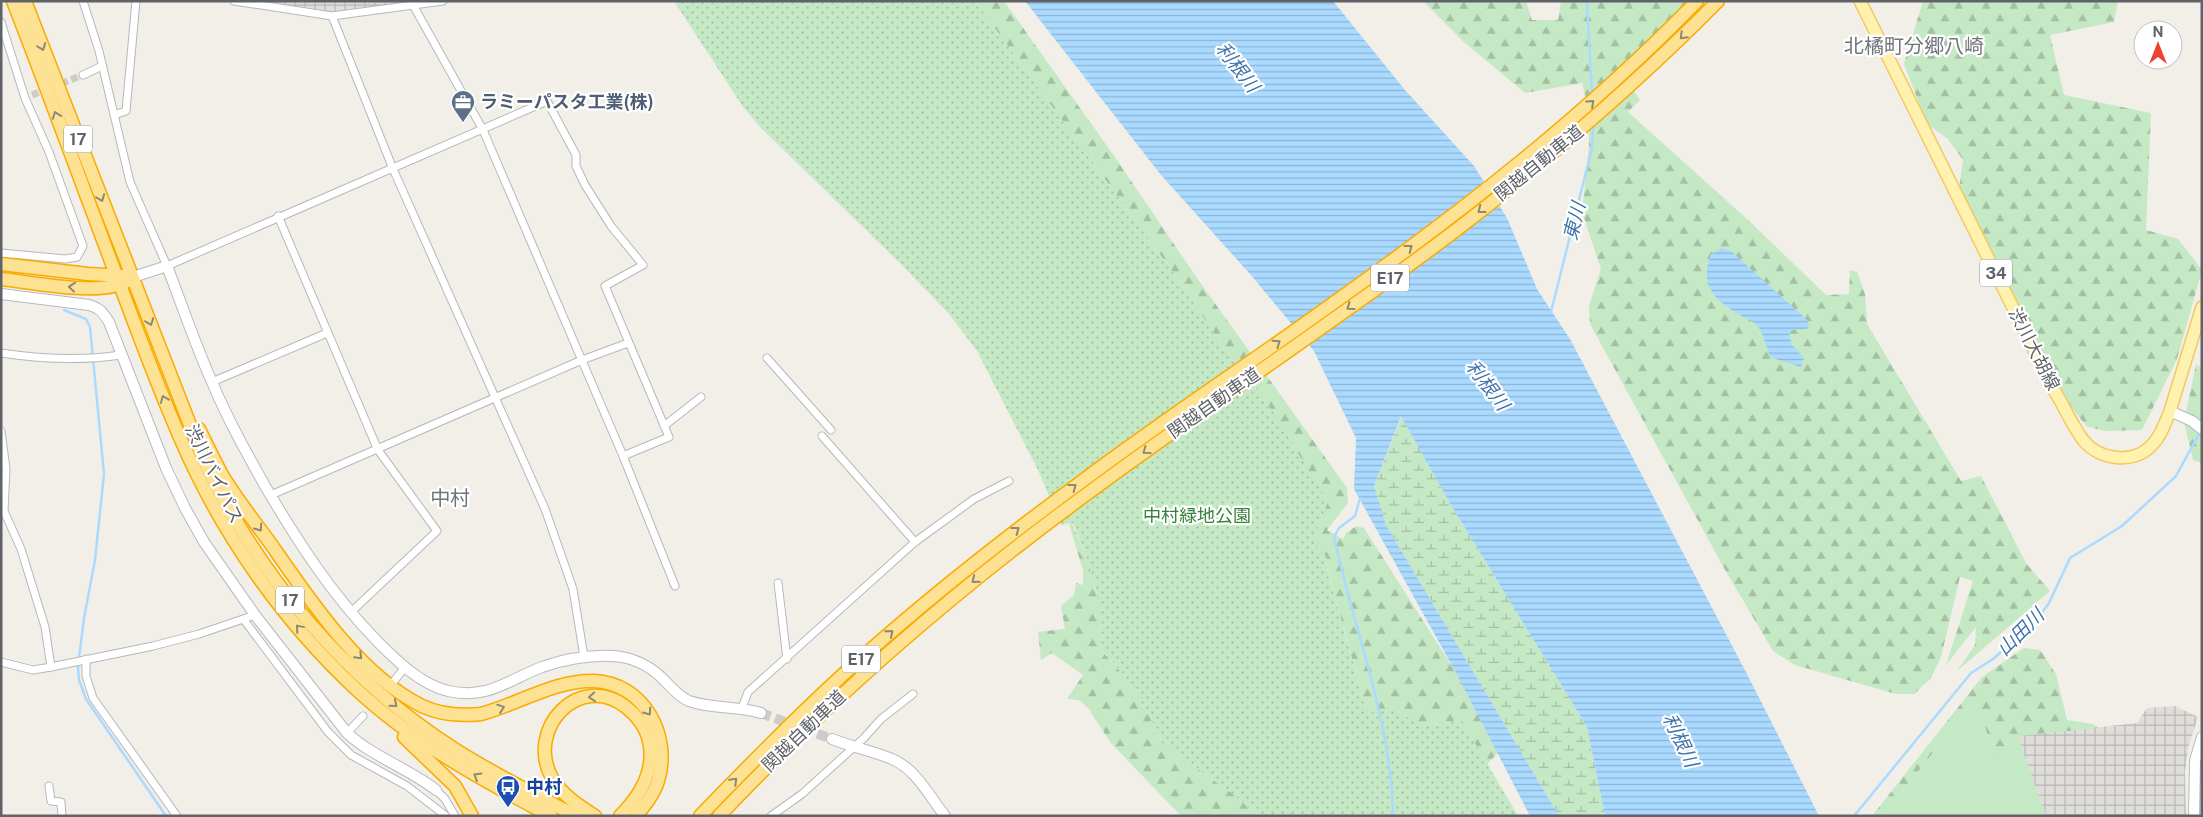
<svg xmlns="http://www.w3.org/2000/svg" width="2203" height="817" font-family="'Public Sans','Noto Sans JP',sans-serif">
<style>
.industrial{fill:url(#industrial-grid)}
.forest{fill:url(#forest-firs)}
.wetland{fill:url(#wetland-marsh)}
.park{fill:url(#park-dots)}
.pitch{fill:#c5e8c5}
.water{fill:url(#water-rules)}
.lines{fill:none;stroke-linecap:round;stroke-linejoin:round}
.stream{stroke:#aadaff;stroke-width:2.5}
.street-tunnel{stroke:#ccccc8;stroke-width:7;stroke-dasharray:7 3.5;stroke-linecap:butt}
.secondary-tunnel{stroke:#ccccc8;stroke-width:10;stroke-dasharray:10 5;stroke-linecap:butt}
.street-casing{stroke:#b5b8bc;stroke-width:9}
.secondary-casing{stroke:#b6babf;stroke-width:12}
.primary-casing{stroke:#f2c960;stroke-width:14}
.highway-casing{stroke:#f9ab00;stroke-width:15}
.street{stroke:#fff;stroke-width:7}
.secondary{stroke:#fff;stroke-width:10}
.primary{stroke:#fff2af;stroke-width:11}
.highway{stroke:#fde293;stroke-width:12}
.oneway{stroke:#8e8975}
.labels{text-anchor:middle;stroke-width:4.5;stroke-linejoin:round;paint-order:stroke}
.shield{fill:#fff;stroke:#8f9295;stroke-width:1}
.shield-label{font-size:16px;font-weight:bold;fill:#5f6368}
.service-label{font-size:18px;font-weight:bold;fill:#4e5e75;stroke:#fff;text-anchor:start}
.street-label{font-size:18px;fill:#5f6368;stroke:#fff}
.park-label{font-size:18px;fill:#348238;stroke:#fff}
.transit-label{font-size:18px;font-weight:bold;fill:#164399;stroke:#fff;text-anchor:start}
.water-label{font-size:19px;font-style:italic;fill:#4174aa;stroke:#fff}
.quarter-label{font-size:20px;fill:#70757a;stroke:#fff}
</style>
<defs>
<pattern id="industrial-grid" width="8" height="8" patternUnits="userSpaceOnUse" patternTransform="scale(1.25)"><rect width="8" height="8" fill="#e0deda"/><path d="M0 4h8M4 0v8" fill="none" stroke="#b9b8b5"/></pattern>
<pattern id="forest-firs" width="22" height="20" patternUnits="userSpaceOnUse" patternTransform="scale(1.25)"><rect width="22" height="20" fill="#c5e8c5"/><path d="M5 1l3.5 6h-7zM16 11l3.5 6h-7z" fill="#a3c0a4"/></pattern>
<pattern id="wetland-marsh" width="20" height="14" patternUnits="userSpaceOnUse" patternTransform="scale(1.25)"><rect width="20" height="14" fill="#c5e8c5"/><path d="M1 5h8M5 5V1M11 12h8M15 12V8" fill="none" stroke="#a3c0a4"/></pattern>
<pattern id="park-dots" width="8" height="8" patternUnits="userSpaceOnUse" patternTransform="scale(1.25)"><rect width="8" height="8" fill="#c5e8c5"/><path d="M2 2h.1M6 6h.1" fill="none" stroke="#a3c0a4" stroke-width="1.8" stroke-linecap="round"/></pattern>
<pattern id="water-rules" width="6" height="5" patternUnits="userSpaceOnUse" patternTransform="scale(1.25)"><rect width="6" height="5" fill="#aadaff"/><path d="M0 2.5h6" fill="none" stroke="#8eb4d2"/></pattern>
</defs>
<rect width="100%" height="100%" fill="#f1efe8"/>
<g class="industrial">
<path d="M261,1h146v1l-74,10z"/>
<path d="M2175,706l23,11 -9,28 -4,27 1,44h-140l-29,-80 120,-13 10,-15z"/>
</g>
<g class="forest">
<path d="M975,1h29l108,152 87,128 148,207 1,15 -21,27 16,9 3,-6 10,-7 8,2 91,143 43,82 -11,11 -25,-43 -41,4 -30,-18 -24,7 -40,-147 -2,-12 -9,-8v-16l-58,-143 -30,-34 -51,-76z"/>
<path d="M1423,1h103l6,19h26l3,-19h128l-69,70 20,29 -12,12 119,107 79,76 23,-1 1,-24 7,2 8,22 2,30 94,157 20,-5 45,87 24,28 -93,80 18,-26 1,-18 -30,38 27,-84 -13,-4 -19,80 -10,21 -17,16h-18l-101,-29 -22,-14 -49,-83 -134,-244 -1,-18 12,-37 -19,-57 7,-66v-34l-7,-29 -57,10 -61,-51z"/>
<path d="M1923,1h195l-4,21 -64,13 14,60 87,18 -5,117 32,9 24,31 -25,89 -35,71 -38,1 -18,-5 -16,-21 -111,-216 4,-29 -15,-21 -21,-15 -23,-60z"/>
<path d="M2196,364l6,4v95l-9,-3 -9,-38z"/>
<path d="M1072,523l17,41 12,46 1,41 26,29 24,41 10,22 71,51 25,22h-77l-71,-74 -21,-33 -10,-9 -12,-1 16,-24 -31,-22 -11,7 -3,-28 27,-3 -4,-23 13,-11 2,-12 7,2v-15l-14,-46z"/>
<path d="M2024,648l16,2 16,24 11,46 26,4 5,4 -80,8 3,10 -28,8 -15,-51 -7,2 -88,111h-11l110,-139z"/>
</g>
<path class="wetland" d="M1402,415l49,90 136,222 18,89h-46l-173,-291 -12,-39z"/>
<path class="park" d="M674,1h301l202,277 51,76 30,34 70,114 -12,29v16l9,8 2,13 40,146 24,-7 30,18 41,-4 56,95h-260l-25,-22 -71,-51 -10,-22 -24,-41 -26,-30 -1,-40 -12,-46 -16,-41 -9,1 -2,2 -24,-56 -61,-119 -28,-37 -49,-51 -139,-135 -18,-21z"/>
<path class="pitch" d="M1978,702l15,51 28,-7 25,70h-163l88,-111z"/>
<g class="water">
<path d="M1025,1h308l72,89 69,76 33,52 30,71 33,50 177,335 72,142h-214l-18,-89 -136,-222 -50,-89 -27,70 12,39 173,291h-29l-75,-145 -101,-182 2,-51 -42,-87 -64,-77 -89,-99z"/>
<path d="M1722,248l9,3 76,69 2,5 -2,4 -14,1 -4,3 3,12 12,13 -3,9 -31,-10c-3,-9 -7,-24 -13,-32 -4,-4 -12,-7 -17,-10 -26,-15 -41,-30 -29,-61z"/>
</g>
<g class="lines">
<g class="stream">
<path d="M1587,1l5,94"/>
<path d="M64,310l22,9 4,8 14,147 -9,86 -11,58 -6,48 1,14 7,19 80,117"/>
<path d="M1551,312l41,-164 1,-25"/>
<path d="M1360,498l-5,18 -16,12 -5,9c19,91 58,184 59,279"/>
<path d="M1854,816l117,-143 22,-14 43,-38 13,-18 21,-45 52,-32 54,-50 24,-44"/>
</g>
<path class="street-tunnel" d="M32,95l51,-20"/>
<path class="secondary-tunnel" d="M761,713l71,26"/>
<g class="street-casing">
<g id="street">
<path d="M83,1l16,50 31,131 37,84 380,-165 29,54v11l9,19 26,41 32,39 -38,21 64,151 -46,19"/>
<path d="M234,1l98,15 111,-15"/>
<path d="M413,5l70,125 140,326 52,130"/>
<path d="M332,16l61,153 152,340 28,80 11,68"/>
<path d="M1,22l24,76 24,54 34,94 -6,11 -12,2 -64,-6"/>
<path d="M83,75l19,-9"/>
<path d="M114,115l12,-4 10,-110"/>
<path d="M278,216l100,234 59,81 -87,82"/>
<path d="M1,353c40,6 80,8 120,2"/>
<path d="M767,358l64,72"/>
<path d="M212,382l115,-49"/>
<path d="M664,426l37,-29"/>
<path d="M1,431l5,38 -2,42 17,38 24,78 6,40"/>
<path d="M822,436l93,106"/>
<path d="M271,495l311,-135 46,-17"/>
<path d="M778,583l9,76"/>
<path d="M244,620l84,112 23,23 56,31 39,30"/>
<path d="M86,659v17l7,22 84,118"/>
<path d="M1,662l32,8 18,-3 102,-21 46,-12 56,-19"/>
<path d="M394,681l11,-14"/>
<path d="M742,708l6,-16 167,-150 59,-43 35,-18"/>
<path d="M347,733l16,-17"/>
<path d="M49,786l2,15 10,1 1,14"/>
<path d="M436,790l9,9 10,17"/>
<path d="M771,816l31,-22 62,-56 17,-19 32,-25"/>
</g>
</g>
<g class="secondary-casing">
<g id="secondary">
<path d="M133,277l34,-11c15,39 28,78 45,116 15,36 34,70 53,104 33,56 67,109 113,156 19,19 42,42 70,49 40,9 60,-11 94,-24 23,-8 47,-12 71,-11 19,1 37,10 50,23 8,8 16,18 26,22 23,8 49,5 72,12"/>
<path d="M1,294l88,11c11,3 14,8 20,17l57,146 19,40 19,34 51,73 92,118c26,24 61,35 89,57"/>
<path d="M2170,411l22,10 10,8"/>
<path d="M832,739c20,8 41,12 60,20 23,9 38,38 53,57"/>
<path d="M2194,816l1,-55 7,-24"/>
</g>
</g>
<g class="primary-casing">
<path id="primary" d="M1860,1l194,389c10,16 18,35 29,50 16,20 51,25 69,5 9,-9 13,-22 18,-34l32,-104"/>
</g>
<g class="highway-casing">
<g id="highway">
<path d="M13,1c35,90 68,181 102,271 22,57 42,114 67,170 40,92 100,178 174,247 57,53 126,91 195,127"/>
<path d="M25,1l179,460c56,117 142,219 252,289 38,24 79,45 120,66"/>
<path d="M1,264l87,10 35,2"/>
<path d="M1,279c31,3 100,18 126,2"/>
<path d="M199,429c7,14 14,29 22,44 15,26 35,50 52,74 38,55 88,129 149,159 19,9 39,10 59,8 38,-10 73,-34 113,-33 50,2 78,55 64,100 -4,13 -13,24 -22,35"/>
<path d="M404,737l51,49 17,30"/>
<path d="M595,816c-16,-10 -33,-21 -43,-38 -27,-49 27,-107 74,-71 10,8 18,17 22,30 9,30 -7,58 -28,79"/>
<path d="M700,816c54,-56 109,-112 167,-163 70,-62 143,-119 218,-174 83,-62 170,-119 254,-180 127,-90 249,-186 358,-298"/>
<path d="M719,816c115,-121 241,-230 376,-328 122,-90 249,-172 369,-264 89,-69 175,-143 254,-223"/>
</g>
</g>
<use href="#street" class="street"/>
<use href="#secondary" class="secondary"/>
<use href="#primary" class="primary"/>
<use href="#highway" class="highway"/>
</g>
<defs><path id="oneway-chevron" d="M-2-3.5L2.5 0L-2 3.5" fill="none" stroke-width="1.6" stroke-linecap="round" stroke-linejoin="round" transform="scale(1.25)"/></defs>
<g class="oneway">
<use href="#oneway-chevron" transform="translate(1683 36) rotate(135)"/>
<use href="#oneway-chevron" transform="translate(42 47) rotate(69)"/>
<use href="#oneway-chevron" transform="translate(1591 103) rotate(-42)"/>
<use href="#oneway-chevron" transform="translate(56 115) rotate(-110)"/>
<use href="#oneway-chevron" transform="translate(101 198) rotate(69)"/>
<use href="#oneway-chevron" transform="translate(1481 210) rotate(142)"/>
<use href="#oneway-chevron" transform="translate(1409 248) rotate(-37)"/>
<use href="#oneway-chevron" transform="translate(72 287) rotate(-174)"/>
<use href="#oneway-chevron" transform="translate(1350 307) rotate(144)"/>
<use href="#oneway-chevron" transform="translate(150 322) rotate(69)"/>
<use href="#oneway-chevron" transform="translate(1277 343) rotate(-35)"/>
<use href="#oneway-chevron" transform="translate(164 399) rotate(-112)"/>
<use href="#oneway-chevron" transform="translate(1146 451) rotate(144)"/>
<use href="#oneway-chevron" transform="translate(1073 487) rotate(-37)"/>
<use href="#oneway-chevron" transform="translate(259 528) rotate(55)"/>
<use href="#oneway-chevron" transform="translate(1016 530) rotate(-37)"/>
<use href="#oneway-chevron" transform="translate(975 580) rotate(141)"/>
<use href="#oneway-chevron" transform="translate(299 628) rotate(-130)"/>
<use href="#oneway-chevron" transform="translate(890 633) rotate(-41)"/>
<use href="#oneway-chevron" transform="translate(359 656) rotate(45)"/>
<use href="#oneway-chevron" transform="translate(592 697) rotate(175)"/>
<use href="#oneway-chevron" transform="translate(394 704) rotate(39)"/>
<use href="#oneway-chevron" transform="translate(501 708) rotate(-19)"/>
<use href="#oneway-chevron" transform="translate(648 712) rotate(55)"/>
<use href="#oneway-chevron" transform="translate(477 776) rotate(-149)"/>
<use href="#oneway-chevron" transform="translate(734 781) rotate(-45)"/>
</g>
<defs>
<g id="office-pin" transform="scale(1.25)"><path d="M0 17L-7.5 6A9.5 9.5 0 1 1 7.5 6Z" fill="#5c6f8a" stroke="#fff"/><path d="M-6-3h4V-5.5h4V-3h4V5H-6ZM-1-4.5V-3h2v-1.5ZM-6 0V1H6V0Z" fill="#fff"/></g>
<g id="bus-pin" transform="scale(1.25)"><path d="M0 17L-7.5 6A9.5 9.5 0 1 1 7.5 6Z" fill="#1a4fb4" stroke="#fff"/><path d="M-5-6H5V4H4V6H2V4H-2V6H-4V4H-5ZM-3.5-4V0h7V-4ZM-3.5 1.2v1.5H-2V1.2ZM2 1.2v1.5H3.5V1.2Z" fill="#fff"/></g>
</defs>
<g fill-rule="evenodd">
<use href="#office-pin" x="463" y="102"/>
<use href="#bus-pin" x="508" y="787"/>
</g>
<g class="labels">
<g class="shield">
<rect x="64" y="125.5" width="28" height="27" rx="4"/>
<rect x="1980" y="259.5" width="32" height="27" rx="4"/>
<rect x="1371" y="264.5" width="38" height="27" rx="4"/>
<rect x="276" y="586.5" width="28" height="27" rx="4"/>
<rect x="842" y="645.5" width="38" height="27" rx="4"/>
</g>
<g class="shield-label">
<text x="78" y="145">17</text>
<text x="1996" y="279">34</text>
<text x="1390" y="284">E17</text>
<text x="290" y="606">17</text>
<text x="861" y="665">E17</text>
</g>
<g class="service-label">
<text x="480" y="108">ラミーパスタ工業(株)</text>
</g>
<g class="street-label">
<text transform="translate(1539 163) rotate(-39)" y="6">関越自動車道</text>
<text transform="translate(2034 349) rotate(63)" y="6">渋川大胡線</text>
<text transform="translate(1214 403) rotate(-35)" y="6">関越自動車道</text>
<text transform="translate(214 474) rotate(64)" y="6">渋川バイパス</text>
<text transform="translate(804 731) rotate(-44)" y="6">関越自動車道</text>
</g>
<g class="park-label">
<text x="1197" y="522">中村緑地公園</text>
</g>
<g class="transit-label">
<text x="526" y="793">中村</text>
</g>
<g class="water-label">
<text transform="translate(1238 67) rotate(52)" y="7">利根川</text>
<text transform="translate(1574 221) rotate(-76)" y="7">東川</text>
<text transform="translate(1488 385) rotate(53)" y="7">利根川</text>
<text transform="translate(2020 632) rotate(-45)" y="7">山田川</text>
<text transform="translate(1681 740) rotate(65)" y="7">利根川</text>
</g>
<g class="quarter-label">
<text x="1914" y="53">北橘町分郷八崎</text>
<text x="450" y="505">中村</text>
</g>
</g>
<rect width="2203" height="817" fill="none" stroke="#5f6368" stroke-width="5"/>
<g transform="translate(2158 45)"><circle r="24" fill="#ffffff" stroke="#bfc1c3"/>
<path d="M0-4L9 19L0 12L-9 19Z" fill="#ea4335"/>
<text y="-8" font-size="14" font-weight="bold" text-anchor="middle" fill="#5f6368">N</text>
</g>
</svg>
